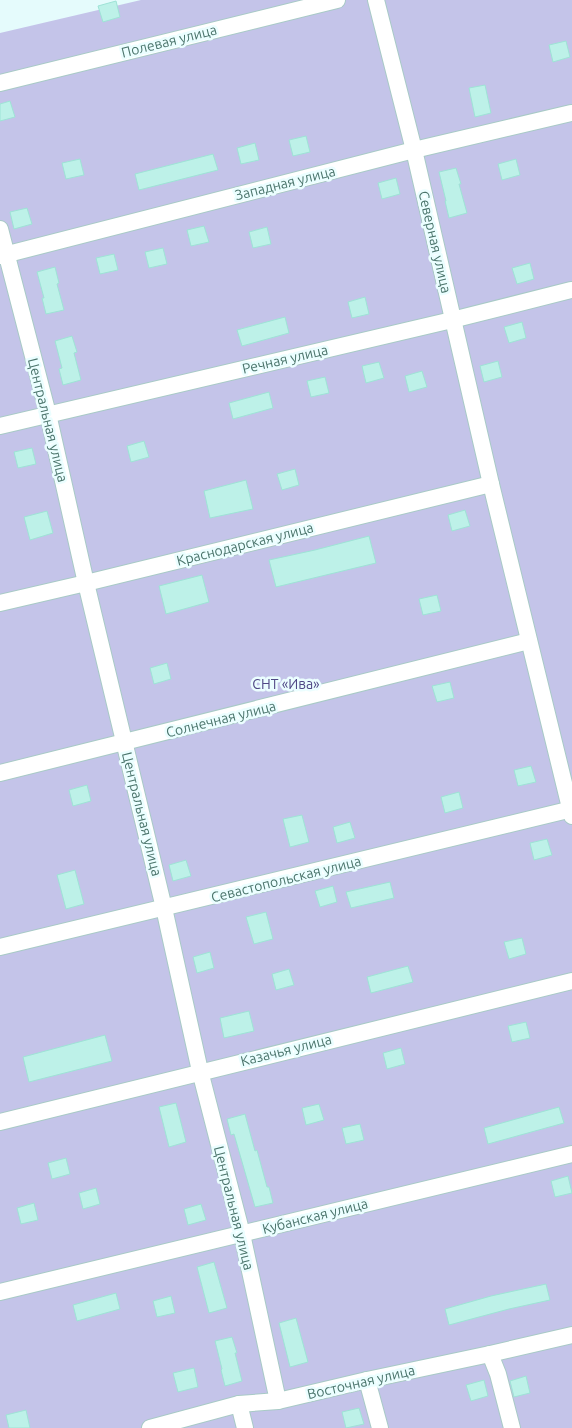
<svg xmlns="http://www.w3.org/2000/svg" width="572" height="1428" font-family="Ubuntu,sans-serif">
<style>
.green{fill:#c4c4e9}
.building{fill:#bdf1e8;stroke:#9ee3d6}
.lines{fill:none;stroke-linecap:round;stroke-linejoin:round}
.minor-casing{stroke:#a8cac6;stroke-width:18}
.minor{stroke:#fff;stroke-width:16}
.labels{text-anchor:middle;stroke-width:5;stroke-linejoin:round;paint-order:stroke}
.street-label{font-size:14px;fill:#4a746b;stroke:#ebfeff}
.park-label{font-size:14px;fill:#504886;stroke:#ebfeff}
</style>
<rect width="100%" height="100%" fill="#e5fbfc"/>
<path class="green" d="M141,0h431v1428h-572v-1395z"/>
<g class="building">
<path d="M116,1l4,16 -17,5 -5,-16z"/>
<path d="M566,41l4,16 -17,5 -4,-17z"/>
<path d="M485,85l6,28 -16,4 -6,-29z"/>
<path d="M10,101l5,16 -15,4v-17z"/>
<path d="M306,136l4,16 -17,4 -4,-16z"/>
<path d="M255,143l4,17 -18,4 -4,-16z"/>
<path d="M213,154l5,16 -79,20 -4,-16z"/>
<path d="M80,159l4,16 -18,4 -4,-16z"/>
<path d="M516,159l4,16 -18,5 -4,-16z"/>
<path d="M456,168l5,16h-2l8,29 -18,5 -4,-17h1l-7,-29z"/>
<path d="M396,178l4,16 -18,5 -4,-16z"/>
<path d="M27,208l5,16 -18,5 -4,-17z"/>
<path d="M204,226l5,16 -18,4 -4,-16z"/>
<path d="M267,227l4,17 -18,4 -4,-16z"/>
<path d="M163,248l4,16 -18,4 -4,-16z"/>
<path d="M114,254l4,16 -18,4 -4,-16z"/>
<path d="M530,263l4,16 -17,5 -5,-16z"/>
<path d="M55,267l4,16 -2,1 7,26 -18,4 -4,-16h2l-7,-26z"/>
<path d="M365,297l4,17 -17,4 -4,-16z"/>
<path d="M285,317l4,16 -47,13 -5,-16z"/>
<path d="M522,322l4,16 -17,5 -5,-16z"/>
<path d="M72,336l5,16 -3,1 7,27 -18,5 -4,-16 3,-1 -7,-27z"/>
<path d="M498,361l4,16 -18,5 -4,-16z"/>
<path d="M379,362l5,16 -18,5 -4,-17z"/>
<path d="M422,371l5,16 -18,5 -4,-16z"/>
<path d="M325,377l4,16 -18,4 -4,-16z"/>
<path d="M269,392l4,16 -40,11 -4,-16z"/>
<path d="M144,441l5,16 -18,5 -4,-16z"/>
<path d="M32,448l4,16 -18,4 -4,-16z"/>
<path d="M295,469l4,16 -17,5 -5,-16z"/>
<path d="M246,480l7,29 -43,9 -6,-27z"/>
<path d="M465,510l5,16 -18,5 -4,-16z"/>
<path d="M47,511l6,22 -23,7 -6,-23z"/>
<path d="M369,536l7,27 -100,24 -7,-27 46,-10z"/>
<path d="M202,575l7,27 -43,12 -7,-28z"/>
<path d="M437,595l4,16 -18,4 -4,-16z"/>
<path d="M167,663l4,16 -17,5 -4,-16z"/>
<path d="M450,682l4,16 -17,4 -5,-16z"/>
<path d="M531,766l5,16 -18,4 -4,-16z"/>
<path d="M87,785l4,16 -18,5 -4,-16z"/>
<path d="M459,792l4,16 -18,5 -4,-16z"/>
<path d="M302,815l7,27 -19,5 -7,-28z"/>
<path d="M350,822l5,16 -18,5 -4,-16z"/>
<path d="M547,839l5,16 -18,5 -4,-17z"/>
<path d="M186,860l5,16 -18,5 -4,-16z"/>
<path d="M75,870l9,34 -18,5 -9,-34z"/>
<path d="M390,882l4,16 -43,10 -5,-16z"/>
<path d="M333,886l4,16 -17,5 -5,-16z"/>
<path d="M266,912l7,27 -19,5 -8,-27z"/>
<path d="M522,938l4,16 -17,5 -5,-17z"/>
<path d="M210,952l4,16 -17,5 -4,-16z"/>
<path d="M408,966l5,16 -42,11 -4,-16z"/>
<path d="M289,969l5,16 -18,5 -4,-16z"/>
<path d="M249,1011l5,20 -30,7 -4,-20z"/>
<path d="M526,1022l4,16 -18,4 -4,-16z"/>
<path d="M105,1035l7,26 -83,21 -6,-25z"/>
<path d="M401,1048l4,16 -18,5 -4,-16z"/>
<path d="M176,1103l10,39 -17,5 -10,-40z"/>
<path d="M319,1104l5,16 -18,5 -4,-17z"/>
<path d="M559,1107l5,16 -76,21 -4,-16z"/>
<path d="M245,1114l10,37 2,-1 10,37h2l4,16 -18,4 -21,-73 -3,1 -4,-16z"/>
<path d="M360,1124l4,16 -18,4 -4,-16z"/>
<path d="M66,1158l4,16 -18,5 -4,-16z"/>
<path d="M568,1176l4,17 -17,4 -4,-16z"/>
<path d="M96,1188l4,16 -17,5 -4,-16z"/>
<path d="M34,1203l4,17 -17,4 -4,-16z"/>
<path d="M201,1204l5,16 -18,5 -4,-16z"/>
<path d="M214,1262l13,46 -18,5 -12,-46z"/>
<path d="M546,1284l4,16 -41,9 -60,16 -4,-16 46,-13z"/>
<path d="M116,1293l4,16 -43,12 -4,-16z"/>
<path d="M171,1296l4,17 -18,4 -4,-16z"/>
<path d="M296,1318l12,44 -18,5 -11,-44z"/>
<path d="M232,1337l5,16h-2l7,28 -17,5 -4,-16 1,-1 -7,-28z"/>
<path d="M194,1368l4,19 -20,5 -5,-19z"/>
<path d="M526,1376l4,17 -16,4 -4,-16z"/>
<path d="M484,1380l4,16 -17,5 -5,-16z"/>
<path d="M359,1408l5,16 -18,4 -4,-16z"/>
<path d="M26,1410l4,18h-21l-3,-13z"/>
</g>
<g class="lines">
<g class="minor-casing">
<g id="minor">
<path d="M376,0l38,150 77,334 81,332"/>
<path d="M0,83l337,-83"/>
<path d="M0,229l48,185 38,169 78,325 36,163 42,163 36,167"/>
<path d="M0,256l414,-106 157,-37"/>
<path d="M0,426l452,-106 119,-30"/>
<path d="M0,603l86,-20 405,-99"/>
<path d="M0,773l529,-132"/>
<path d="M0,947l572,-138"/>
<path d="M0,1122l572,-141"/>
<path d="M0,1292l572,-138"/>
<path d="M490,1354l8,20 14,54"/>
<path d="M367,1380l13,48"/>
<path d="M239,1404l6,24"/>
<path d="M150,1428l89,-24 39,-3 89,-21 123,-26 82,-19"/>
</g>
</g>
<use href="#minor" class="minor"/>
</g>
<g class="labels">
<g class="street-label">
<text transform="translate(169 41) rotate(-14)" y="5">Полевая улица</text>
<text transform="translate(285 183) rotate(-14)" y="5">Западная улица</text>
<text transform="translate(435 242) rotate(77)" y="5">Северная улица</text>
<text transform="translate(285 359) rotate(-13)" y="5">Речная улица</text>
<text transform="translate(48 420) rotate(76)" y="5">Центральная улица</text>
<text transform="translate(245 544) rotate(-14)" y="5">Краснодарская улица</text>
<text transform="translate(221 719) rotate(-14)" y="5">Солнечная улица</text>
<text transform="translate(142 814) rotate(76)" y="5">Центральная улица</text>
<text transform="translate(286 879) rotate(-14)" y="5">Севастопольская улица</text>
<text transform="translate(286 1050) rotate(-14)" y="5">Казачья улица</text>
<text transform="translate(234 1208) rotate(76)" y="5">Центральная улица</text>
<text transform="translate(315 1216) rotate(-14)" y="5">Кубанская улица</text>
<text transform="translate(361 1382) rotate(-13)" y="5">Восточная улица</text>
</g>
<g class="park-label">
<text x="286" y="689">СНТ «Ива»</text>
</g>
</g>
</svg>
